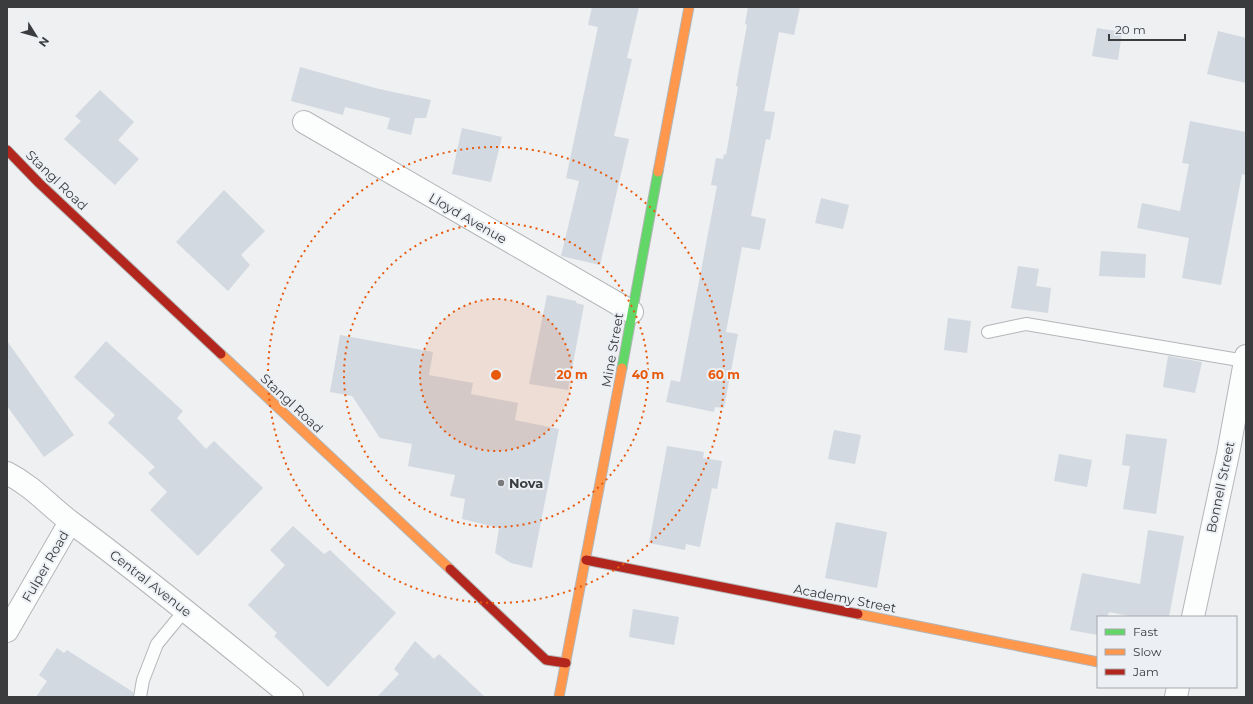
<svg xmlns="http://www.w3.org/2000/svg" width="1253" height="704" font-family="Montserrat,sans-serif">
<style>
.building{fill:#d2d9e1}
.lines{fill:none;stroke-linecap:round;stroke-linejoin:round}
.lane-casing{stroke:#b4b6b8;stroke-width:14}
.street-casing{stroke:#b4b6b8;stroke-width:24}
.fast-casing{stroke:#b4b6b8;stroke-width:11}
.slow-casing{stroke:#b4b6b8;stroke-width:11}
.jam-casing{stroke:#b4b6b8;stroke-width:11}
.lane{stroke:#fcfdfd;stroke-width:12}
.street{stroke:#fcfdfd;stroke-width:22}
.fast{stroke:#63d668;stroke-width:9}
.slow{stroke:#ff974d;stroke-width:9}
.jam{stroke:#b3261e;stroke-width:9}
.ring{fill:none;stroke:#e8590c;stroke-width:2;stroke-dasharray:2 4}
.poi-dot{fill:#7a7b7d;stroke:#ecf0f4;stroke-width:1.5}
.labels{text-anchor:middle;stroke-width:4;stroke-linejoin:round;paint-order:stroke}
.street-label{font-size:13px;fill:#3b3c3e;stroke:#ecf0f4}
.poi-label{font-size:13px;font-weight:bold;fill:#3b3c3e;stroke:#ecf0f4;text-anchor:start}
.centre{fill:#e8590c;stroke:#ecf0f4;stroke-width:2}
.ring-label{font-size:12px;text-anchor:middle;font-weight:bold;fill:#e8590c;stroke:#ecf0f4;stroke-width:4;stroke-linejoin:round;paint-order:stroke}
</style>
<rect width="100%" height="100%" fill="#eef0f2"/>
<g class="building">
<path d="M592,7h47l-12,51 5,1 -18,77 15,3 -29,126 -39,-9 18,-75 -13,-3 32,-151 -10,-2z"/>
<path d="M748,7h52l-6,28 -15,-3 -15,79 11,1 -5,28 -4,-1 -15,77 15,3 -6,31 -18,-3 -16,85 12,2 -14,74 -9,-1 -1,5 -48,-10 5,-22 9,2 37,-196 -6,-1 5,-27 7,1 1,-5 2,1 12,-68 -2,-1 11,-61 -2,-1z"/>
<path d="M1097,28l25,4 -4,28 -26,-4z"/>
<path d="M1218,31l28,7v45l-39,-9z"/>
<path d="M300,67l79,22 52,11 -5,18h-11l-4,17 -24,-6 3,-11 -45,-11 -2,8 -52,-14z"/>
<path d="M100,90l34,32 -16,18 21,19 -24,26 -51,-46 17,-18 -6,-5z"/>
<path d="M1190,121l56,11v43l-4,-1 -21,111 -39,-7 7,-40 -52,-10 5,-25 38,8 9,-47 -7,-1z"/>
<path d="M462,128l40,9 -11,45 -39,-8z"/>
<path d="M224,190l41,41 -24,24 9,10 -22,26 -52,-49z"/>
<path d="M821,198l28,7 -6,24 -28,-6z"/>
<path d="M1101,251l45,3 -1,24 -46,-2z"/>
<path d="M1018,266l21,3 -3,17 15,2 -3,25 -37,-5z"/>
<path d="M547,295l29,6v2l8,2 -16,85 -39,-6z"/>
<path d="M948,318l23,3 -4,32 -23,-3z"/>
<path d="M340,335l93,17 -4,23 44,8 -2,11 47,9 -3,17 44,9 -27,139 -21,-5 -16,-10 4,-25 -37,-9 3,-20 -15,-3 5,-21 -47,-9 4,-22 -32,-6 -28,-42 -22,-4z"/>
<path d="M7,341l67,94 -30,22 -37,-51z"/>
<path d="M106,341l77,70 -6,7 29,31 8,-8 49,47 -65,68 -48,-46 17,-18 -19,-19 7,-6 -47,-44 7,-8 -41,-38z"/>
<path d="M1168,356l34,6 -7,31 -32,-6z"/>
<path d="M834,430l27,5 -6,29 -27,-5z"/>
<path d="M1126,434l41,5 -11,75 -33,-5 7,-43 -8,-1z"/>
<path d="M667,446l37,6 -1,6 19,3 -5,28 -5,-1 -12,59 -14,-3 -1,6 -36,-7z"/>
<path d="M1059,454l33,6 -5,27 -33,-6z"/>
<path d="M836,522l51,10 -10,56 -52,-10z"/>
<path d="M293,526l31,28 6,-4 66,63 -68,74 -54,-51 3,-3 -29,-28 37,-40 -15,-15z"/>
<path d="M1148,530l36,6 -15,81h-35l-25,-5 -2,5h-9v18l-28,-5 12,-57 58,11z"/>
<path d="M633,609l46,8 -5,28 -45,-8z"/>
<path d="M415,641l19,18 5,-5 46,43h-108l22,-23 -5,-5z"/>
<path d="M57,648l7,5 3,-3 66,42v5h-97l11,-16 -8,-6z"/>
</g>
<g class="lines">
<g class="lane-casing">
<g id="lane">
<path d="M988,332l38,-8 219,37"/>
<path d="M140,697l3,-17 14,-36 28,-34"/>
</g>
</g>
<g class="street-casing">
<g id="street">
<path d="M304,122l328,190"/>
<path d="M7,473c27,14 42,33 65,50 75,55 147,115 220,174"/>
<path d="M1193,617l35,-163 18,-98"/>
<path d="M7,631l63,-109"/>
<path d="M1176,697l2,-10"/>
</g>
</g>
<g class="fast-casing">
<path id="fast" d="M622,368l36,-196"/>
</g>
<g class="slow-casing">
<g id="slow">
<path d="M658,172l31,-165"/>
<path d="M221,354l229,215"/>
<path d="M858,614l240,48"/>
<path d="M559,697l63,-329"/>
</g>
</g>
<g class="jam-casing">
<g id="jam">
<path d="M7,150l32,33 182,171"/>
<path d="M586,560l272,54"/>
<path d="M450,569l96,91 20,3"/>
</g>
</g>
<use href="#lane" class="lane"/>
<use href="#street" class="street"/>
<use href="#fast" class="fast"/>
<use href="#slow" class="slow"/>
<use href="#jam" class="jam"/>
</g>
<circle cx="496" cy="375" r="76" fill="#e8590c" fill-opacity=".12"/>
<g class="ring">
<circle cx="496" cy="375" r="76"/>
<circle cx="496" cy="375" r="152"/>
<circle cx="496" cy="375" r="228"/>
</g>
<circle class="poi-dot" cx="501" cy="483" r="4"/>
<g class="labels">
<g class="street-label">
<text transform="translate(57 180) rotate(44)" y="5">Stangl Road</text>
<text transform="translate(468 218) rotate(30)" y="5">Lloyd Avenue</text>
<text transform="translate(612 350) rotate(-80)" y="5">Mine Street</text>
<text transform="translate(292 403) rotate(43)" y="5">Stangl Road</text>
<text transform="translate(1220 487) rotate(-78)" y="5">Bonnell Street</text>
<text transform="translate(45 566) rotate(-60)" y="5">Fulper Road</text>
<text transform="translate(151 583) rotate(38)" y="5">Central Avenue</text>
<text transform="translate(845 598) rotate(11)" y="5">Academy Street</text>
</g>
<g class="poi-label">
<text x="509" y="488">Nova</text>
</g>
</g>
<circle cx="496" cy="375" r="6" class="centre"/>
<g class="ring-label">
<text x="572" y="379">20 m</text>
<text x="648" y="379">40 m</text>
<text x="724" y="379">60 m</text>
</g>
<rect width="1253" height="704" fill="none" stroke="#3b3c3e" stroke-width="16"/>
<rect x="1097" y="616" width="140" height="72" fill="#ecf0f4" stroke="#a5a8ab"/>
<rect x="1105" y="629" width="20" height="6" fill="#63d668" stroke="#a5a8ab"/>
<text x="1133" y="636" font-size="12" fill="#3b3c3e">Fast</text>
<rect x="1105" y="649" width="20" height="6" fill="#ff974d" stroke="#a5a8ab"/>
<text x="1133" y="656" font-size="12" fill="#3b3c3e">Slow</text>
<rect x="1105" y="669" width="20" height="6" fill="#b3261e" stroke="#a5a8ab"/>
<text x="1133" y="676" font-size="12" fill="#3b3c3e">Jam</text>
<g transform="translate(36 36) rotate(127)" stroke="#ecf0f4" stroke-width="3" paint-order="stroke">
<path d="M0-3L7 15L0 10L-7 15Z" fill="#3b3c3e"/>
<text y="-6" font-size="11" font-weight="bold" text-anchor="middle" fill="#3b3c3e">N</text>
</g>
<path d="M1109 34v6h76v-6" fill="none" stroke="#3b3c3e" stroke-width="2"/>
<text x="1115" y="34" font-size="12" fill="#3b3c3e" stroke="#ecf0f4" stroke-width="3" paint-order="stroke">20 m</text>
</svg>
